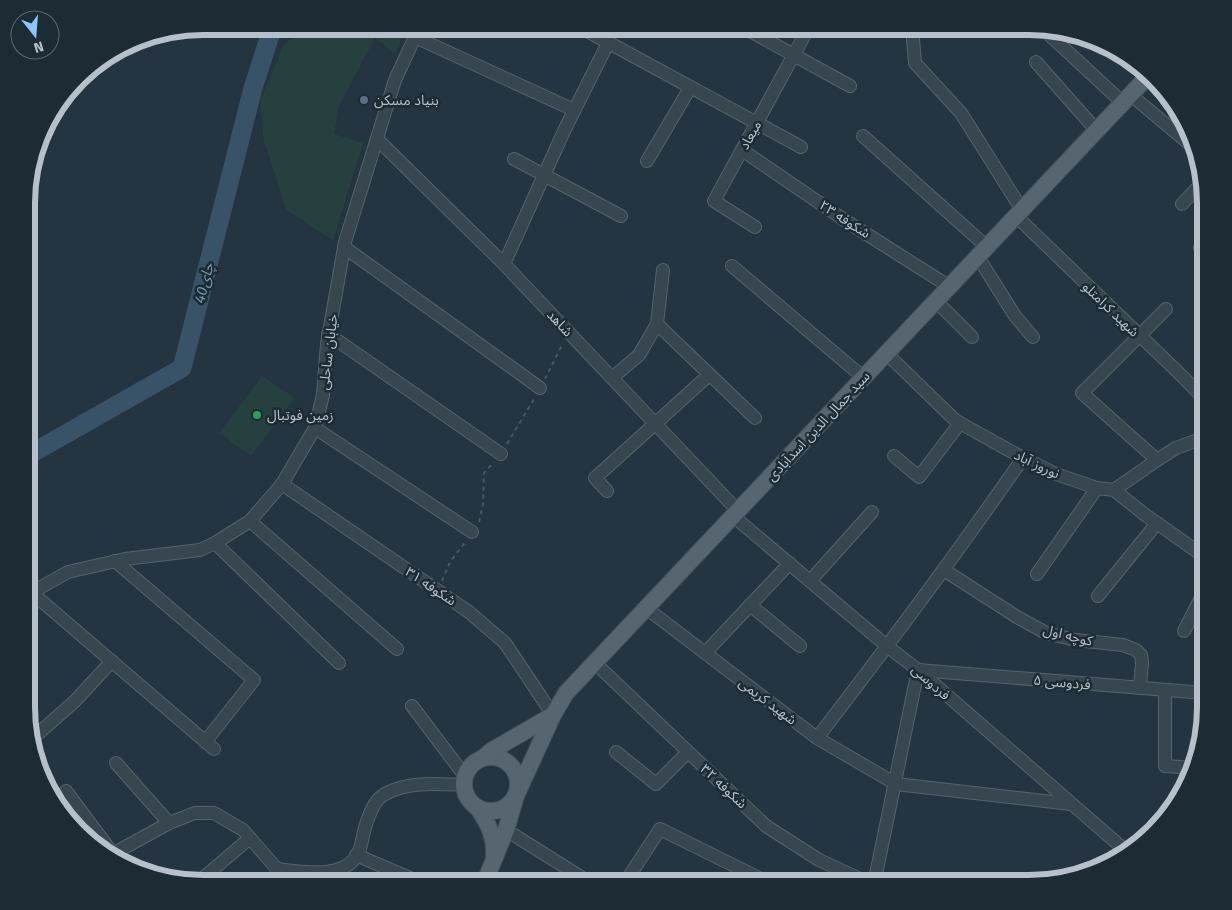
<svg xmlns="http://www.w3.org/2000/svg" width="1232" height="910" font-family="'Fira Sans','Noto Sans Arabic',sans-serif">
<style>
.green{fill:#26403f}
.lines{fill:none;stroke-linecap:round;stroke-linejoin:round}
.river{stroke:#385367;stroke-width:19}
.minor-casing{stroke:#56636d;stroke-width:14}
.major-casing{stroke:#424f58;stroke-width:18}
.path{stroke:#445c5b;stroke-width:2;stroke-dasharray:4 4;stroke-linecap:butt}
.minor{stroke:#38464f;stroke-width:12}
.major{stroke:#56656f;stroke-width:16}
.service-dot{fill:#5c6f8a;stroke:#1d2b34;stroke-width:2}
.leisure-dot{fill:#2e9e5b;stroke:#1d2b34;stroke-width:2}
.labels{text-anchor:middle;stroke-width:5;stroke-linejoin:round;paint-order:stroke}
.poi-label{font-size:14px;fill:#b5c0ca;stroke:#1d2b34;text-anchor:start}
.street-label{font-size:14px;fill:#b5c0ca;stroke:#1d2b34}
.water-label{font-size:15px;font-style:italic;fill:#7496ad;stroke:#1d2b34}
.rim{fill:none;stroke:#b5c0ca;stroke-width:6}
</style>
<rect width="100%" height="100%" fill="#243440"/>
<g class="green">
<path d="M306,26h101l-12,27 -20,-15 -36,68 -5,28 29,9 -30,98 -47,-32 -22,-68 -4,-41 24,-55z"/>
<path d="M262,376l33,22 -44,58 -32,-23z"/>
</g>
<g class="lines">
<path class="river" d="M27,456l155,-88 71,-280 20,-62"/>
<g class="minor-casing">
<g id="minor">
<path d="M578,26l223,121"/>
<path d="M741,26l109,60"/>
<path d="M912,27l3,36 46,50 61,97"/>
<path d="M1041,27l82,76"/>
<path d="M415,37l159,73"/>
<path d="M1036,62l61,69"/>
<path d="M1131,95l62,52"/>
<path d="M863,136l124,111"/>
<path d="M377,139l127,125 234,247"/>
<path d="M742,150l104,71 104,66"/>
<path d="M514,159l107,57"/>
<path d="M647,161l43,-73"/>
<path d="M1182,204l19,-20"/>
<path d="M1016,216l168,162 22,23"/>
<path d="M755,227l-41,-26 95,-174"/>
<path d="M344,247l196,141"/>
<path d="M1200,248l6,4"/>
<path d="M978,257l37,59 18,21"/>
<path d="M504,264l60,-133 44,-88"/>
<path d="M732,266l132,112"/>
<path d="M936,301l36,36"/>
<path d="M657,324l98,94"/>
<path d="M328,334l173,120"/>
<path d="M887,354l68,66 5,3 63,35 33,16 41,14 17,2 43,-30 19,-12 30,-11"/>
<path d="M612,378l27,-23 18,-31 6,-54"/>
<path d="M315,428l157,104"/>
<path d="M894,456l25,21 41,-54"/>
<path d="M1157,460l-75,-67 84,-84"/>
<path d="M282,484l187,128 36,31 48,72"/>
<path d="M1114,490l30,24 61,43"/>
<path d="M607,491l-12,-13 114,-103"/>
<path d="M733,516l155,131 30,23 208,181"/>
<path d="M250,521l147,128"/>
<path d="M215,543l124,120"/>
<path d="M115,561l139,119 -49,62"/>
<path d="M944,570l73,47 29,16 30,7 47,5 13,5 5,5 1,7 -2,26"/>
<path d="M1037,574l60,-86"/>
<path d="M810,581l62,-69"/>
<path d="M31,592l183,157"/>
<path d="M27,595l41,-23 57,-13 75,-9 15,-7 35,-22 32,-37 33,-56 8,-33 4,-51 18,-102 50,-162 25,-54"/>
<path d="M1098,596l59,-73"/>
<path d="M750,605l50,41"/>
<path d="M646,608l171,130 79,46 175,20"/>
<path d="M1184,631l21,-41"/>
<path d="M705,653l85,-90"/>
<path d="M595,663l171,163 53,34 52,24"/>
<path d="M1165,690v76l29,2"/>
<path d="M412,706l53,70"/>
<path d="M817,738c71,-92 140,-185 206,-280"/>
<path d="M32,739l43,-38 37,-40"/>
<path d="M616,752l40,32 32,-32"/>
<path d="M116,763l53,60"/>
<path d="M66,791l47,63"/>
<path d="M506,830l86,54"/>
<path d="M111,855l58,-32 26,-10h19l29,17 34,39c26,3 72,12 83,-20 3,-11 4,-22 9,-33 3,-8 8,-18 16,-22 24,-13 52,-10 79,-9"/>
<path d="M356,855l54,23"/>
<path d="M277,869l13,14"/>
<path d="M197,883l53,-45"/>
<path d="M624,884l36,-55 111,55"/>
<path d="M874,884l44,-214 287,23"/>
</g>
</g>
<g class="major-casing">
<g id="major">
<circle cx="491" cy="784" r="27"/>
<path d="M483,758l8,-7 62,-36"/>
<path d="M477,807c11,16 18,29 17,48"/>
<path d="M484,884l22,-54 10,-34 37,-81 13,-22 583,-618"/>
</g>
</g>
<g class="path">
<path d="M545,379l18,-36"/>
<path d="M507,444l27,-45"/>
<path d="M479,522l4,-18 1,-31 10,-11"/>
<path d="M442,581l8,-19 16,-21"/>
</g>
<use href="#minor" class="minor"/>
<use href="#major" class="major"/>
</g>
<circle class="service-dot" cx="364" cy="100" r="5"/>
<circle class="leisure-dot" cx="257" cy="415" r="5"/>
<g class="labels">
<g class="poi-label">
<text x="374" y="105">بنیاد مسکن</text>
<text x="267" y="420">زمین فوتبال</text>
</g>
<g class="street-label">
<text transform="translate(750 135) rotate(-61)" y="5">میعاد</text>
<text transform="translate(845 219) rotate(33)" y="5">شکوفه ۲۳</text>
<text transform="translate(1111 309) rotate(44)" y="5">شهید کرامتلو</text>
<text transform="translate(560 323) rotate(47)" y="5">شاهد</text>
<text transform="translate(328 352) rotate(-83)" y="5">خیابان ساحلی</text>
<text transform="translate(818 426) rotate(-47)" y="5">سید جمال الدین اسدآبادی</text>
<text transform="translate(1037 464) rotate(25)" y="5">نوروز آباد</text>
<text transform="translate(431 586) rotate(34)" y="5">شکوفه ۳۱</text>
<text transform="translate(1068 635) rotate(14)" y="5">کوچه اول</text>
<text transform="translate(931 682) rotate(41)" y="5">فردوسی</text>
<text transform="translate(1062 682) rotate(5)" y="5">فردوسی ۵</text>
<text transform="translate(768 701) rotate(37)" y="5">شهید کریمی</text>
<text transform="translate(724 786) rotate(43)" y="5">شکوفه ۳۲</text>
</g>
<g class="water-label">
<text transform="translate(204 283) rotate(-76)" y="5">40چای</text>
</g>
</g>
<path d="M0 0H1232V910H0ZM203 35H1029A168 168 0 0 1 1197 203V707A168 168 0 0 1 1029 875H203A168 168 0 0 1 35 707V203A168 168 0 0 1 203 35Z" fill="#1d2b34" fill-rule="evenodd"/>
<path class="rim" d="M203 35H1029A168 168 0 0 1 1197 203V707A168 168 0 0 1 1029 875H203A168 168 0 0 1 35 707V203A168 168 0 0 1 203 35Z"/>
<g transform="translate(35 35) rotate(163)"><circle r="24" fill="#1d2b34" stroke="#5a6770"/>
<path d="M0-4L9 19L0 12L-9 19Z" fill="#8ac7fa"/>
<text y="-8" font-size="14" font-weight="bold" text-anchor="middle" fill="#b5c0ca">N</text>
</g>
</svg>
